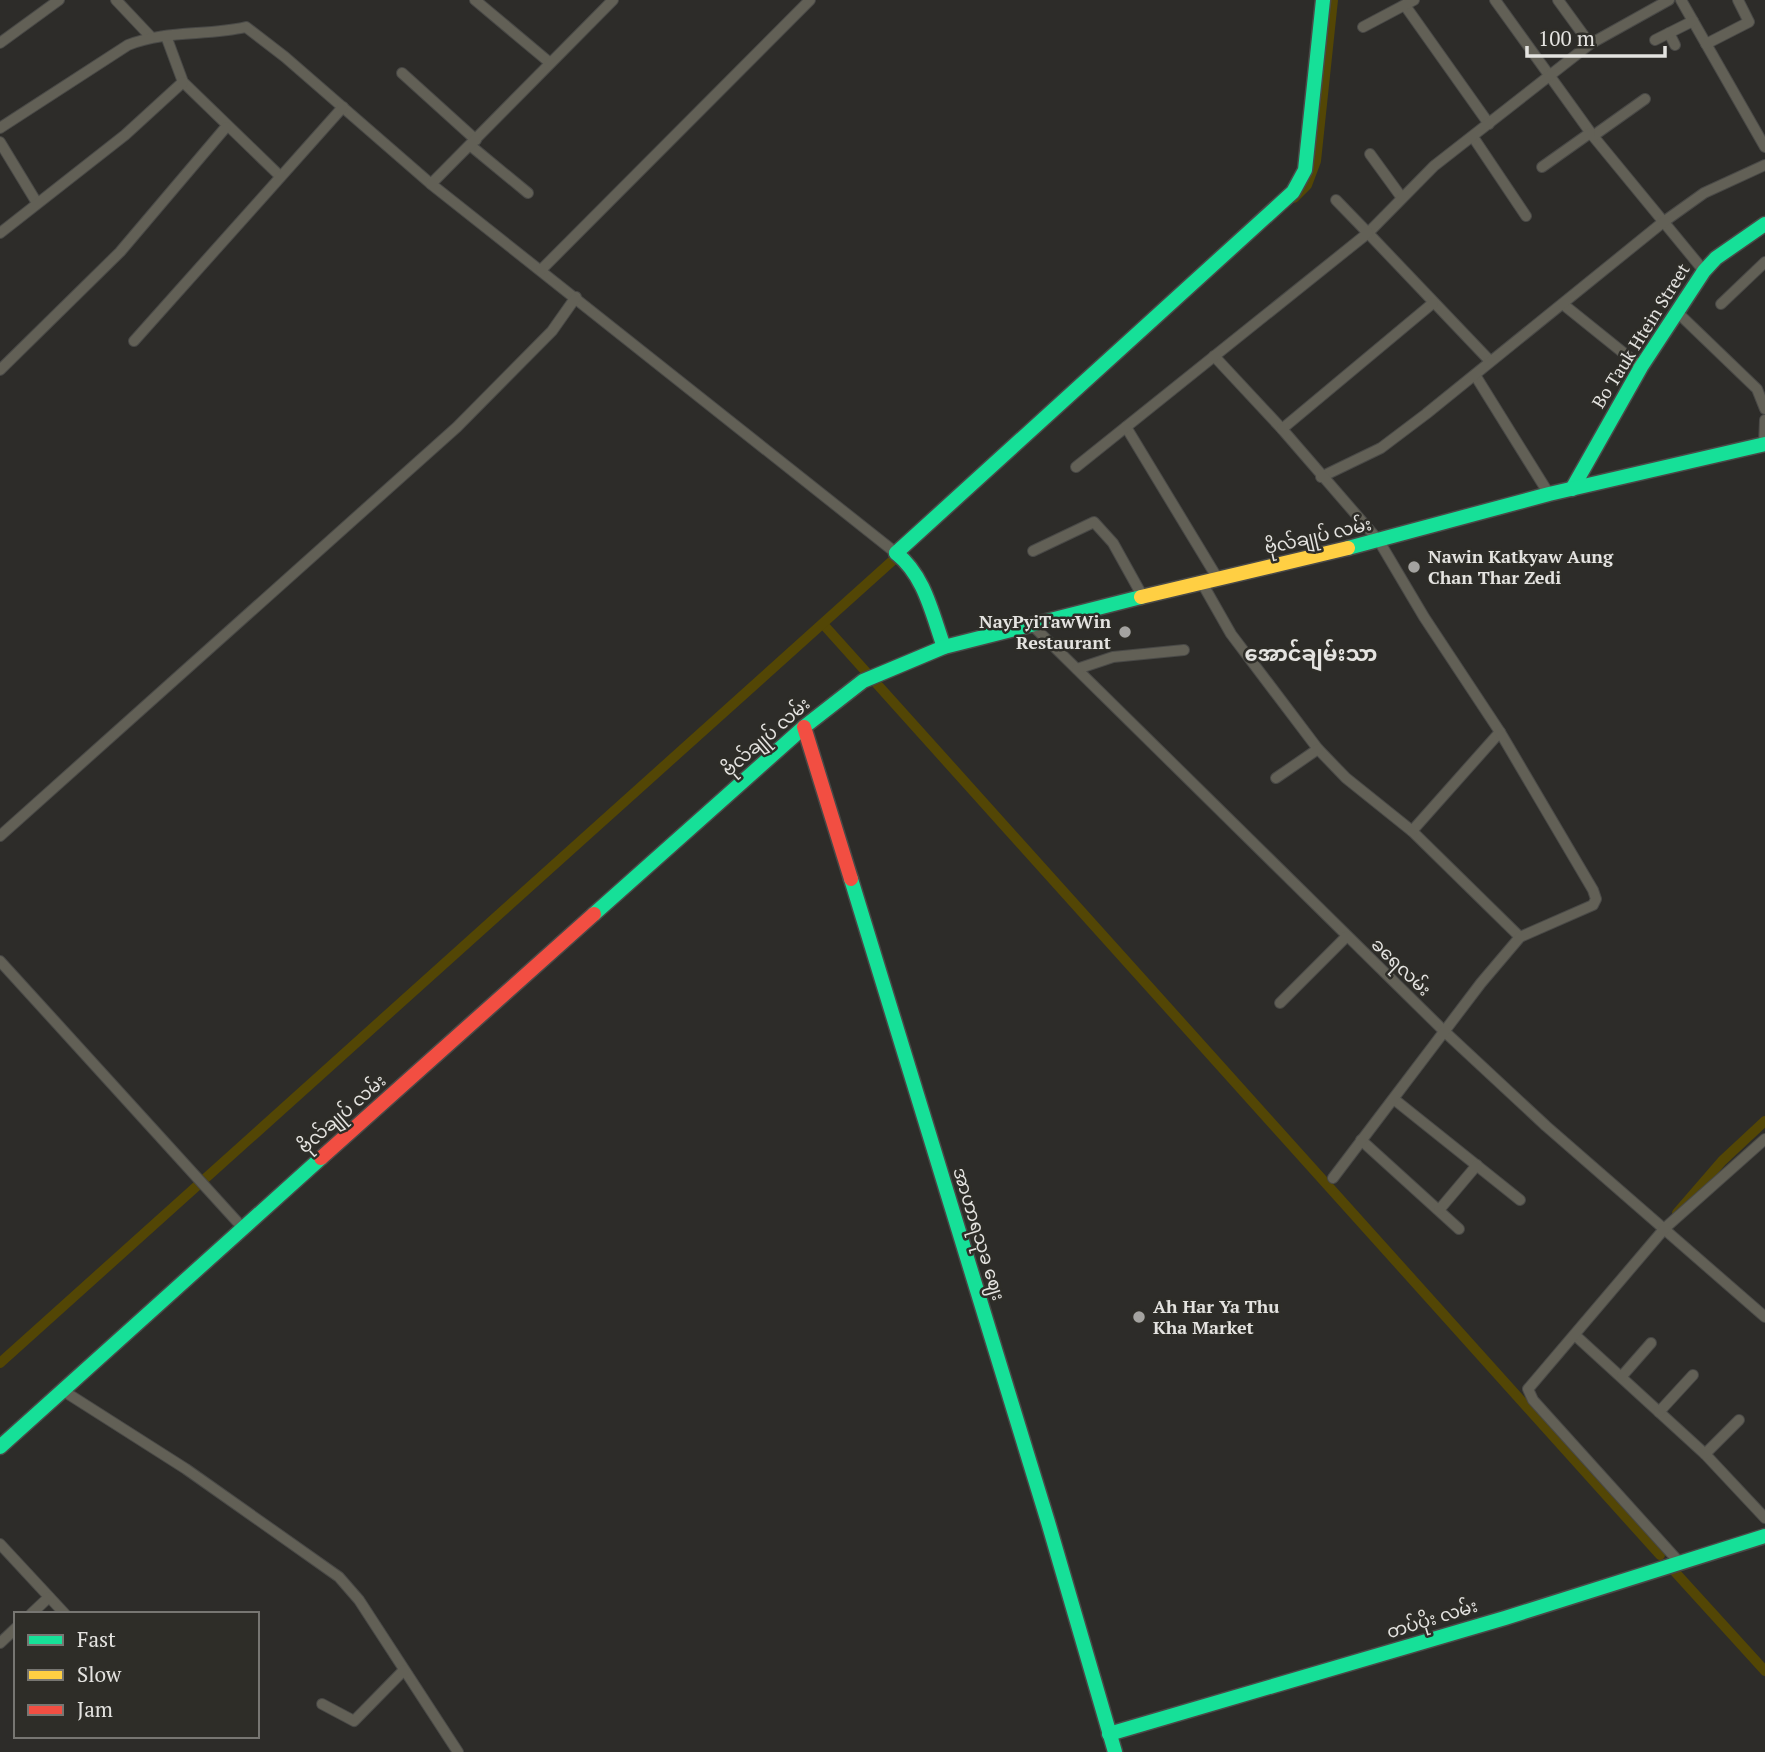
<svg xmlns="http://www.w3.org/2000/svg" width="1765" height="1752" font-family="'PT Serif','Noto Sans Myanmar',serif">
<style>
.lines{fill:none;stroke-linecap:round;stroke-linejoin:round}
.canal{stroke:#534605;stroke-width:10}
.street-casing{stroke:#494947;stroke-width:12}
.fast-casing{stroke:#494947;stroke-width:17}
.slow-casing{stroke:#494947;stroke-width:17}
.jam-casing{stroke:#494947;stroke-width:17}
.street{stroke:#626056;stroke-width:10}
.fast{stroke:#16e098;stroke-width:14}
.slow{stroke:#ffcf43;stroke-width:14}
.jam{stroke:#f24e42;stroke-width:14}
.poi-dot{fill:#a4a3a0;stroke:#2e2d28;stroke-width:2.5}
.labels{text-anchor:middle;stroke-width:5;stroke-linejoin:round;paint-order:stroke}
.street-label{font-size:18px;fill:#e4e3e0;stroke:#2e2d28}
.poi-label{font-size:18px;font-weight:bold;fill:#e4e3e0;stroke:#2e2d28;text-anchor:start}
.quarter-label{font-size:21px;font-weight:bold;fill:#e4e3e0;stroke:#2e2d28}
</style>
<rect width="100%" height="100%" fill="#2d2c29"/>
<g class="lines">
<g class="canal">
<path d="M1294,198l13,-13 9,-24 17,-161"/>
<path d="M823,624l837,931"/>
<path d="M1677,1213l45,-52 43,-40"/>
<path d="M0,1363l901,-810"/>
<path d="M1675,1572l90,99"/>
</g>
<g class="street-casing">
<g id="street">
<path d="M116,0l34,36"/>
<path d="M475,0l74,62"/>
<path d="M1495,0l98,136 111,135"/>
<path d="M1558,0l32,44"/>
<path d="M1681,0l84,147"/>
<path d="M1406,7l83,117"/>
<path d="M1363,27l51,-27"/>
<path d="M1669,33l6,12"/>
<path d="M166,36l17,46 97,94"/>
<path d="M1655,40l38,-19"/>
<path d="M0,43l59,-43"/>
<path d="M1706,44l43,-22 -11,-22"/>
<path d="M402,73l74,67"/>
<path d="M0,128l128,-83c37,-15 79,-9 118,-18l39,30 146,127 465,369"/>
<path d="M1593,136l52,-37"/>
<path d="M1473,137l53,79"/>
<path d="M0,142l37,61"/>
<path d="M471,146l57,47"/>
<path d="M1370,154l32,44"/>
<path d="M1542,167l48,-34"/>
<path d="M431,184l182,-184"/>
<path d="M0,233l125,-98 58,-53"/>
<path d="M541,270l269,-270"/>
<path d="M1721,304l44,-42"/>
<path d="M1564,305l77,62"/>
<path d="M1677,312l80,77 8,20"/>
<path d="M134,341l209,-234"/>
<path d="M1214,356l68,73"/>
<path d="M1490,361l-122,-128 66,-67 156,-122 79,-44"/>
<path d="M0,370l120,-118 106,-125"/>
<path d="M1475,375l74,119"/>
<path d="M1126,427l92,152"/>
<path d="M1764,444l1,-24"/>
<path d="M1076,467l292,-234 -32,-33"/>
<path d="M1321,477l60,-29 45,-34 236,-191 42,-30 61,-28"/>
<path d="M1033,551l61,-29 19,21 30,54"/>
<path d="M1202,583l29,51 87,115 28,29 66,53 108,106"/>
<path d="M1030,623l415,409 101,94 219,191"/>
<path d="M1077,669l36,-12 71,-7"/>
<path d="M1276,778l42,-29"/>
<path d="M1412,831l88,-99"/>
<path d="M0,836l457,-409 95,-96 24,-34"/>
<path d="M0,961l242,266"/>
<path d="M1280,1003l67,-67"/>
<path d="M1395,1100l125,100"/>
<path d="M1361,1140l98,89"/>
<path d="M1333,1178l148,-195 39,-46 73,-32 3,-6 -3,-9 -93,-158 -76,-115 -45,-76 -97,-112 151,-126"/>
<path d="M1439,1210l38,-45"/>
<path d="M1576,1336l129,118 60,64"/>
<path d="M1622,1376l29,-33"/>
<path d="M62,1390l124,79 153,108 20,23 99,152"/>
<path d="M1659,1412l34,-37"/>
<path d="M1705,1454l34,-34"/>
<path d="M0,1544l65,70"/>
<path d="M1680,1563l-147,-163 -5,-11 137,-161 100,-89"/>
<path d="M31,1614l18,-17"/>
<path d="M0,1643l16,-15"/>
<path d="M322,1704l32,17 50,-51"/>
</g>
</g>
<g class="fast-casing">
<g id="fast">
<path d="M1572,489l69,-122 63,-96 12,-13 49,-34"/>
<path d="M1348,548l201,-54 216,-50"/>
<path d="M896,553l397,-361 12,-22 18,-170"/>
<path d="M896,553c29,23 36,61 48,94"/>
<path d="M851,879l197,643 67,230"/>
<path d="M594,914l210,-187 59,-46 81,-34 197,-50"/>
<path d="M0,1447l321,-289"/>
<path d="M1109,1734l396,-116 260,-82"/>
</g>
</g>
<g class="slow-casing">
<path id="slow" d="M1141,597l207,-49"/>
</g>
<g class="jam-casing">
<g id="jam">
<path d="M804,727l47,152"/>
<path d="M321,1158l273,-244"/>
</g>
</g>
<use href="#street" class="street"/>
<use href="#fast" class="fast"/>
<use href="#slow" class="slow"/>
<use href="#jam" class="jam"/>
</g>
<g class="poi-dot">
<circle cx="1414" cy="567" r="7"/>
<circle cx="1125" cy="632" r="7"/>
<circle cx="1139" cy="1317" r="7"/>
</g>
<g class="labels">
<g class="street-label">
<text transform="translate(1641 336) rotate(-58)" y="6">Bo Tauk Htein Street</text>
<text transform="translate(1318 536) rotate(-13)" y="6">ဗိုလ်ချုပ် လမ်း</text>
<text transform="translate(766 737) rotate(-41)" y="6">ဗိုလ်ချုပ် လမ်း</text>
<text transform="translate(1401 967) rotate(44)" y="6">ခရေလမ်း</text>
<text transform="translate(342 1114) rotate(-41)" y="6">ဗိုလ်ချုပ် လမ်း</text>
<text transform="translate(979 1234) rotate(73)" y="6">အာဟာရသုခ ဈေး</text>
<text transform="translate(1432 1619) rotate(-17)" y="6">တပ်ပိုး လမ်း</text>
</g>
<g class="poi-label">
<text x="1428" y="563">Nawin Katkyaw Aung<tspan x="1428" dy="21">Chan Thar Zedi</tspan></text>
<text x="1111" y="628" text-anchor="end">NayPyiTawWin<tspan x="1111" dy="21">Restaurant</tspan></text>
<text x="1153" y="1313">Ah Har Ya Thu<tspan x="1153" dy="21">Kha Market</tspan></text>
</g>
<g class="quarter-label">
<text x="1311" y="661">အောင်ချမ်းသာ</text>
</g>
</g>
<rect x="14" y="1612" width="245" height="126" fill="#2e2d28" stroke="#777672" stroke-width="2"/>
<rect x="28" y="1635" width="35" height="10" fill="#16e098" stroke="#777672" stroke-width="2"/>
<text x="77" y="1647" font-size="21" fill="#e4e3e0">Fast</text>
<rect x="28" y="1670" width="35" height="10" fill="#ffcf43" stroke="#777672" stroke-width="2"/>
<text x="77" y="1682" font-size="21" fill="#e4e3e0">Slow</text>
<rect x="28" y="1705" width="35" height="10" fill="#f24e42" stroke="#777672" stroke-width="2"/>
<text x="77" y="1717" font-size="21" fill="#e4e3e0">Jam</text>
<path d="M1527 46v10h138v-10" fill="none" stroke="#e4e3e0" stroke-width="3.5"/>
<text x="1538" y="46" font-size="21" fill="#e4e3e0" stroke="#2e2d28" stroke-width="5" paint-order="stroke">100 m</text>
</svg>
